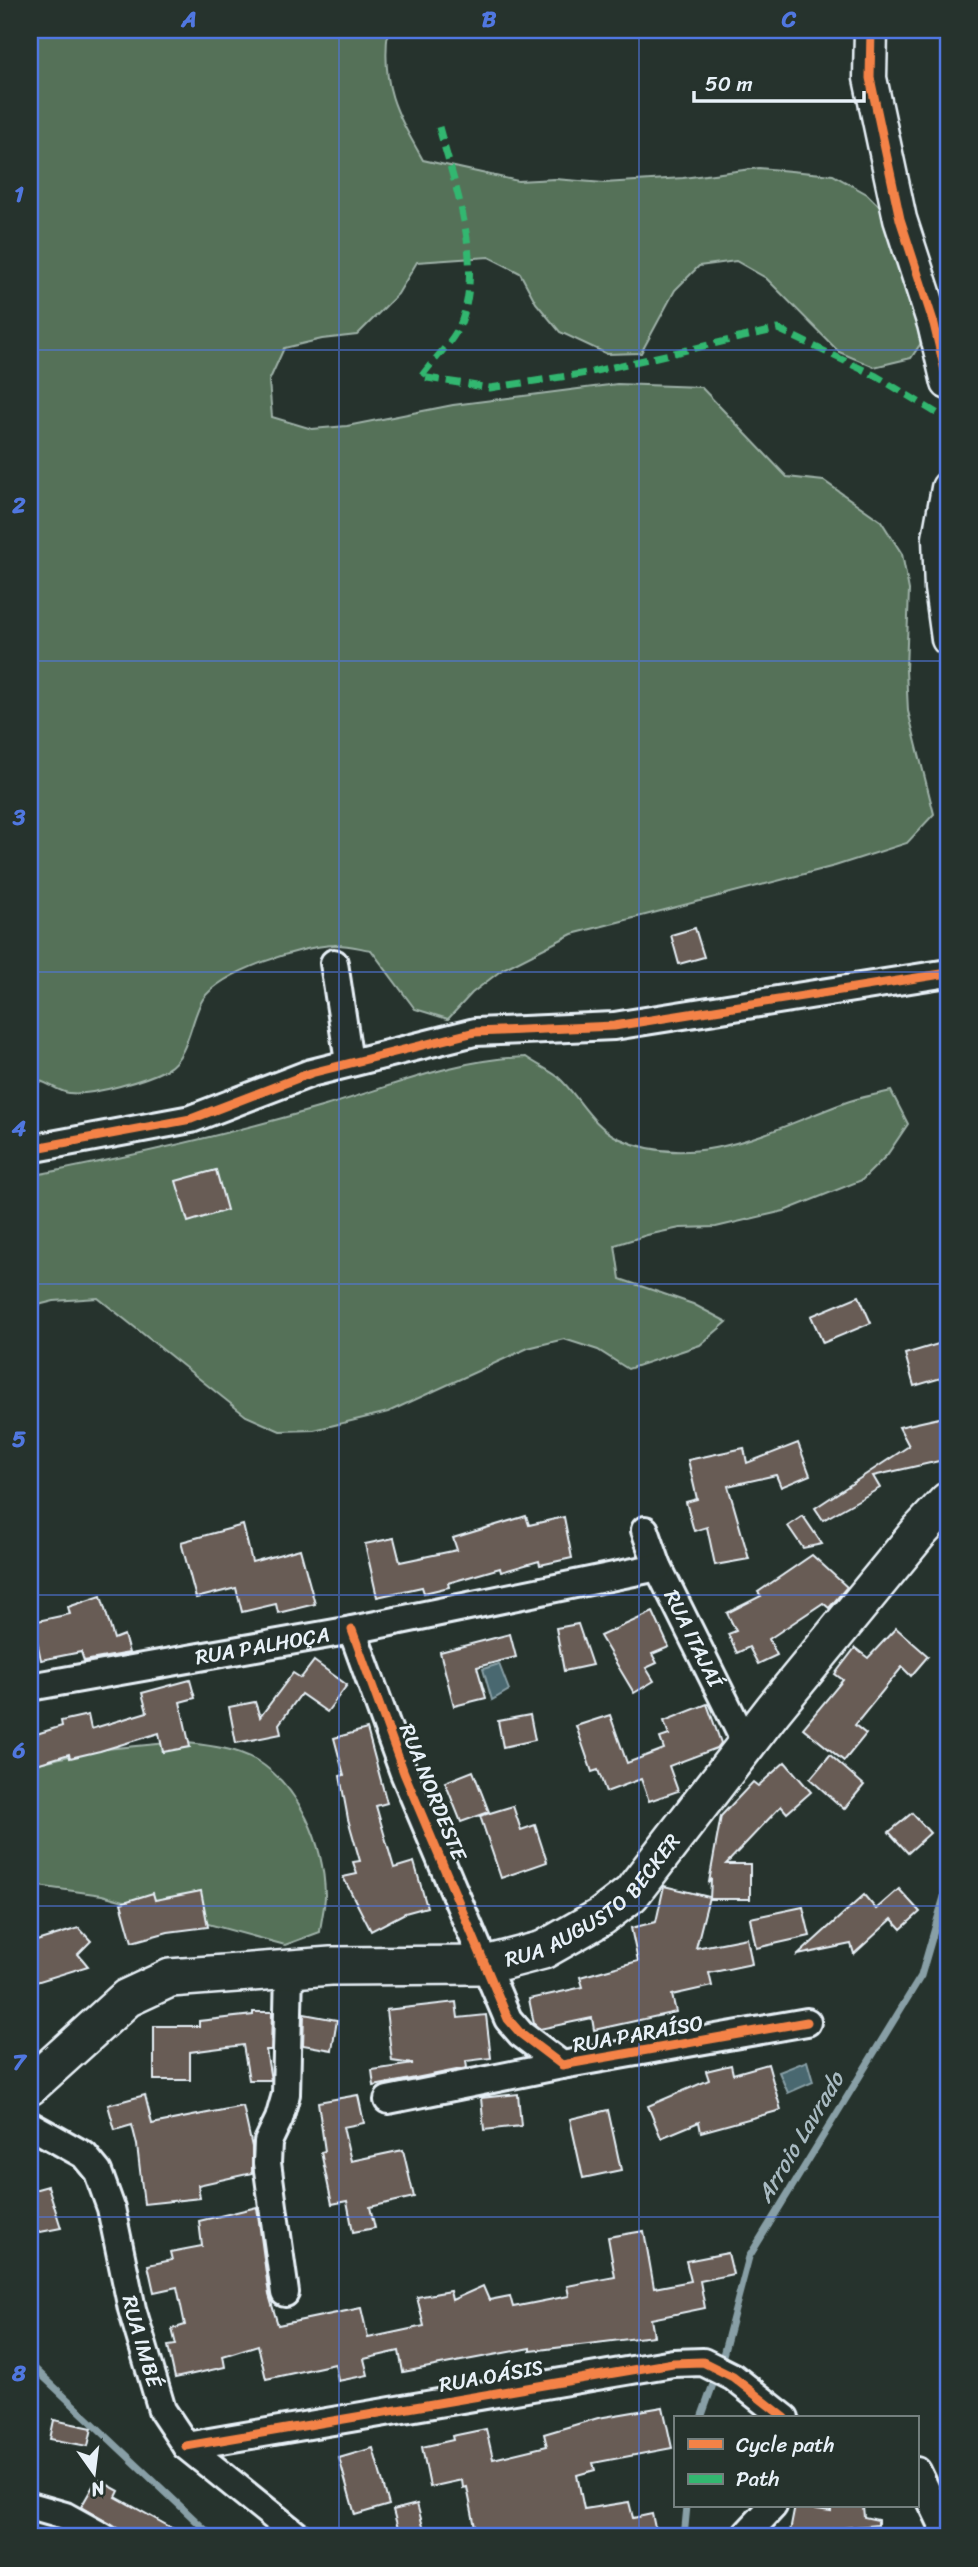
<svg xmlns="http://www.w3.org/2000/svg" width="978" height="2567" font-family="Sriracha,sans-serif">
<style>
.green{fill:#557158;stroke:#9eb1a8;stroke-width:2}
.water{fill:#48686f;stroke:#889fa6;stroke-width:2}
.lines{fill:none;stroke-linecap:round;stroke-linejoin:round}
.stream{stroke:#889fa6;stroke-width:7}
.building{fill:#685c54;stroke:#e8f1f8;stroke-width:2}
.minor-casing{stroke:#e8f1f8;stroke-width:32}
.tertiary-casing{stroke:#e8f1f8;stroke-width:37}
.secondary-casing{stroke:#e8f1f8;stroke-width:42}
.minor{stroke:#26332d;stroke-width:26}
.tertiary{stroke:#26332d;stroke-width:32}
.secondary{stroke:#26332d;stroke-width:37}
.quiet{stroke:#33b770;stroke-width:7;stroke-dasharray:14 7;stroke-linecap:butt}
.cycleway-casing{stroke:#26332d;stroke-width:13}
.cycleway{stroke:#f48246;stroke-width:9}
.grid{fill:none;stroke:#5077e0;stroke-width:2;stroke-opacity:0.55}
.labels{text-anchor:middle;stroke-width:5;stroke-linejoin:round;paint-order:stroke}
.street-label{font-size:21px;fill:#e8f1f8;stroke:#26332d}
.water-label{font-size:23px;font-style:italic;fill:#a8bac1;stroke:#26332d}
.neatline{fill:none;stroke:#5077e0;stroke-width:2.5}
.grid-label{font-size:23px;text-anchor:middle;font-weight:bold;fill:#5077e0}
</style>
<rect width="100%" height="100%" fill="#26332d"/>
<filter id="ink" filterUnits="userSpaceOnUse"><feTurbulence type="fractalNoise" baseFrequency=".0143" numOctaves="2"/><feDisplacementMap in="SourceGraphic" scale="14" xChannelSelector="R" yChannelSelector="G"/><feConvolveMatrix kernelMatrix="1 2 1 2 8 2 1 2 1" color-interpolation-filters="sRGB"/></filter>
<g filter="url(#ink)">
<g class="green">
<path d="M30,30h358c-7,57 8,82 35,130l95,21 37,-2 49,4 79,-5 76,-10 74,7 34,19 27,27 37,107 -20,30 -37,9 -35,-15 -73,-74 -30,-17 -37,5 -24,24 -34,63 -34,1 -47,-22 -24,-29 -16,-30 -31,-16 -72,5 -19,32 -41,41 -35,4 -38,9 -15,33 3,36 40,12 35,-3 106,-21 164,-21 84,3 86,90 37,4 57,40 21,33 7,36 -3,80 2,41 26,103 -27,29 -72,23 -263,68 -69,35 -31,24 -24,26 -33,-10 -44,-59c-12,-2 -26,-6 -37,-5 -33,1 -112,26 -131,54 -12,18 -14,58 -36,70 -21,11 -74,27 -98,24 -14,-2 -24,-14 -39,-14z"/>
<path d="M526,1057c10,7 23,13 32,20 21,19 33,48 60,61 77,36 155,-9 226,-35 15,-6 31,-8 47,-12l17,33 -21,31 -25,25 -78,31 -68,16 -36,1 -33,7 -32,10 5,34 73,25 34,18 -27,23 -72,24 -30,-19 -34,-11 -36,9 -140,64 -74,18 -34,1 -34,-15 -148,-118 -44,3 -24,6v-131c98,-19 199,-42 295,-70 68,-20 130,-47 201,-49z"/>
<path d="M178,1742c25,3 56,5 78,18 44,27 68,84 69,135 0,12 -4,25 -5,37l-35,13 -183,-50 -72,-10v-120l65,-15z"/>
</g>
<g class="water">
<path d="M499,1664l10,26 -17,10 -9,-31z"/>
<path d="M807,2061l6,21 -25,11 -9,-21z"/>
</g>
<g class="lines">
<g class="stream">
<path d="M30,2364l183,173"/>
<path d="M701,2418l21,-59 27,-102 172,-281 27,-93"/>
<path d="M684,2537l3,-31"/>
</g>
</g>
<g class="building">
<path d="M695,928l9,29 -25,7 -8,-29z"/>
<path d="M216,1170l11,40 -39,12 -12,-41z"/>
<path d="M859,1296l12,27 -48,20 -12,-27z"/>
<path d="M948,1341v35l-34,10 -9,-32z"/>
<path d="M948,1416v43l-75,17 7,12 -57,32 -8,-12 94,-62 -10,-19z"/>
<path d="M798,1443l12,32 -29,12 -5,-12 -48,11 21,73 -34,6 -8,-38 -13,4 -8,-29 11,-3 -9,-39 56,-12 3,15z"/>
<path d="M526,1516l3,9 35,-8 8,41 -32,7 -1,-4 -38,11 -1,-4 -52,15 1,4 -25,6 -2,-6 -45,10 -12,-53 29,-6 6,24 57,-12 -4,-12z"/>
<path d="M803,1516l19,28 -19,4 -15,-22z"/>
<path d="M243,1525l9,37 48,-13 15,55 -37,9 -2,-9 -34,8 -6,-24 -40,10 -15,-56z"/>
<path d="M812,1555l35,32 -18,21 -6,-5 -54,36 8,16 -19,9 -9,-17 -12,6 -9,-19 8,-3 -9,-18 34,-17 -3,-4z"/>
<path d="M101,1596l13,43 10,-4 5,18 -45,8 -3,-9 -40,8 -8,-38 37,-8 -2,-7z"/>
<path d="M653,1612l16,35 -17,7 5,9 -11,5 8,13 -20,12 -34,-57z"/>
<path d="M578,1624l14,41 -28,6 -8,-43z"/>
<path d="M896,1628l32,28 -17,20 -9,-9 -47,58 11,9 -22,27 -41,-33 40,-48 -8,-6 20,-26 13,10z"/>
<path d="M510,1634l6,23 -39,10 9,31 -32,8 -14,-54z"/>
<path d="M314,1661l33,24 -20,27 -26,-18 -22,30 2,10 -45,9 -7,-36 26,-5 5,15 33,-44 8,5z"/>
<path d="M190,1680l5,18 -15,4 10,45 -27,5 -4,-19 -59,18 -30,7 -1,-4 -39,12v-30l32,-10 -1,-5 27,-6 3,14 56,-17 -5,-19z"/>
<path d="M707,1704l14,39 -4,5 -48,18 9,25 -29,10 -8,-22 -35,13 -8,-22 -6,2 -16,-46 34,-11 17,48 37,-14 -4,-11 9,-3 -5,-14z"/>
<path d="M530,1715l5,25 -32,7 -5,-26z"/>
<path d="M367,1729l20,74 -11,3 18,62 20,-6 13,45 -22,6 -34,18 -28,-54 14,-3 -4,-12 7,-1 -12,-42 -8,-43 4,-1 -10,-37z"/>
<path d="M830,1755l34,30 -20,24 -34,-30z"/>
<path d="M785,1762l26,30 -24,21 -6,-7 -55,58h24v35h-40l1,-19 -2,2 12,-66 32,-34 5,4z"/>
<path d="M473,1771l16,41 -28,10 -16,-40z"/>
<path d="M513,1806l8,24 14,-5 12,37 -46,16 -21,-62z"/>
<path d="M912,1813l18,20 -22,20 -19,-21z"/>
<path d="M664,1886l45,11 -13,51 51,-10 5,26 -43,9 3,13 -40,9 4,17 -82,18 -2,-12 -52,11 -6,-5 -5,-25 54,-12 -3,-10 58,-16 -7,-33 25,-6z"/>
<path d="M899,1889l21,23 -19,17 -9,-10 -38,35 -3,-10 -53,11 66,-60 12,14z"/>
<path d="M201,1891l7,36 -40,5 -36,10 -11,-39 32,-10 2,7z"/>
<path d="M803,1907l7,29 -54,12 -6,-30z"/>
<path d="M79,1928l12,13 -13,13 10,12 -58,18v-41z"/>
<path d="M456,2002l2,16 28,-3 5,43 -25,3 1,7 -93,18 -2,-16 41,-6 -21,-3 -6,-51z"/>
<path d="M253,2012h19l-1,38h-5l5,30h-22l-6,-35 -53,7v28h-36v-54h45v-5l54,-6z"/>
<path d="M304,2014l33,6 -5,30 -29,-5z"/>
<path d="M768,2064l13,46 -80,22 -2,-10 -38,16 -13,-32 61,-26 -3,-9 25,-6 2,9z"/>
<path d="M518,2094l3,32 -37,4 -3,-32z"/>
<path d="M145,2095l7,29 91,-18 9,41v26l-54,12 2,13 -56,6 -7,-59 -5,-20 -17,5 -7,-25z"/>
<path d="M358,2095l6,28 -21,4 8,34 52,-11 11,47 -44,10 5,21 -22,4 -6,-31 -15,3 -11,-52 4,-1 -7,-49z"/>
<path d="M608,2110l13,60 -38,8 -13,-59z"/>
<path d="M48,2186l13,42 -31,6v-43z"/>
<path d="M257,2207l12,88 9,30 83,-17 7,30 56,-12 -7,-29 33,-6 2,9 31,-14 6,14 21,-4 3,11 56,-11 -2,-10 48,-9 -7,-40 36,-6 10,57 37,-7 -5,-20 26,-5 16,-3 5,21 -33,7 5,27 -54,11 3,17 -124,15v-3l-127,24 -4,-21 -35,8 4,16 -30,6 -3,-17 -69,15 -8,-34 -35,11 2,11 -50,11 -7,-32 8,-1 -4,-16 13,-4 -8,-38 -23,5 -6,-27 24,-5 -2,-8 32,-6 -3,-25z"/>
<path d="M663,2407l9,41 -79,15 2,7 -18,5 7,34 45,-7 4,16 19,-4 5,23h-180l-10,-50 -4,1 -1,-8 -32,7 -8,-40 31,-7 -1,-4 34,-7 7,30 54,-13 -3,-12 54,-16z"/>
<path d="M54,2420l38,8 -4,18 -38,-7z"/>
<path d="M373,2448l16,57 -34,10 -16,-57z"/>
<path d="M97,2479l22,12 -3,6 72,40h-67l3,-5 -43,-25z"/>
<path d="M417,2504l7,26 -24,6 -7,-26z"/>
<path d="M795,2506l36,5v-5h32l1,11 14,3v5l-57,5 -1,7h-31z"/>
</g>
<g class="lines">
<g class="minor-casing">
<g id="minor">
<path d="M334,963l15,99"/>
<path d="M30,1149l161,-30 120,-46 164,-41 139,-6 334,-53"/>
<path id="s1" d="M645,1530l13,37 88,177"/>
<path d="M352,1630l52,143 104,246 13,15 41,31 245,-43"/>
<path id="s2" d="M30,1687l322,-57 306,-63"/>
<path d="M388,2100l174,-35"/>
<path id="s3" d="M30,2125l54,30 14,17 13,36 21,101 30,101 24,36 113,91"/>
<path d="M285,2293l-18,-130 1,-21 11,-23 7,-25 3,-123"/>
<path d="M186,2446l487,-83 30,-1 30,15 52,41"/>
<path d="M917,2471l31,65"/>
<path d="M30,2506l35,10 38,21"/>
<path d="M744,2537l29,-31"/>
</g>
</g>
<g class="tertiary-casing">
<g id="tertiary">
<path d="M871,30l-1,48 30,141 34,105 14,59"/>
<path d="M948,488l-9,50 2,50 7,51"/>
</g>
</g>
<g class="secondary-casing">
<g id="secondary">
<path id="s4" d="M30,2086l97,-88 43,-20 161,-12 155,-1 57,-15 58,-33 30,-23 142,-184 146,-178 29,-31"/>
</g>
</g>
<use href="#minor" class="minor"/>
<use href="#tertiary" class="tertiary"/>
<use href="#secondary" class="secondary"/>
<path class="quiet" d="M439,127c16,60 44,132 23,193 -7,20 -29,40 -41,57l69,11 97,-15 191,-44 98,47 72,44"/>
<g class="cycleway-casing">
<g id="cycleway">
<path d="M871,30l-1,48 30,141 34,105 14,59"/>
<path d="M30,1149l161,-30 120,-46 164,-41 139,-6 334,-53"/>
<path d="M352,1630l52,143 104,246 13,15 41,31 245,-43"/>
<path d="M186,2446l487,-83 30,-1 30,15 52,41"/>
</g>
</g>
<use href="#cycleway" class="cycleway"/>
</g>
</g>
<path class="grid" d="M339,30v2507M639,30v2507M30,350h918M30,661h918M30,972h918M30,1284h918M30,1595h918M30,1906h918M30,2217h918"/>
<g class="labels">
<g class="street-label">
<text dy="7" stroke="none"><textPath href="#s1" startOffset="119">RUA ITAJAÍ</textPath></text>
<text dy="7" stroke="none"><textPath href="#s2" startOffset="236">RUA PALHOÇA</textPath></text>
<text transform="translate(433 1792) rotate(68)" y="7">RUA NORDESTE</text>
<text dy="7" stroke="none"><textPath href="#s4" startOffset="623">RUA AUGUSTO BECKER</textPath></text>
<text transform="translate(638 2034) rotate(-10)" y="7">RUA PARAÍSO</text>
<text dy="7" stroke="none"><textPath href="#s3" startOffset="259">RUA IMBÉ</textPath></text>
<text transform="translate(491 2376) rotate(-10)" y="7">RUA OÁSIS</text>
</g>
<g class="water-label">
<text transform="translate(800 2137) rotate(-59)" y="8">Arroio Lavrado</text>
</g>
</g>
<rect width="978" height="2567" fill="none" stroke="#26332d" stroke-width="77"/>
<rect x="674" y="2416" width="245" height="91" fill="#26332d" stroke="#747f7e" stroke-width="2"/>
<rect x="688" y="2439" width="35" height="10" fill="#f48246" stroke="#747f7e" stroke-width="2"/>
<text x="736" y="2452" font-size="21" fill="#e8f1f8">Cycle path</text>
<rect x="688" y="2474" width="35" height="10" fill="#33b770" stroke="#747f7e" stroke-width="2"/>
<text x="736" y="2486" font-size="21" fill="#e8f1f8">Path</text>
<g transform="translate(94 2473) rotate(166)" stroke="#26332d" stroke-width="5" paint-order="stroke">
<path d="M0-5L12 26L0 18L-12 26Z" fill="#e8f1f8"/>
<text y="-10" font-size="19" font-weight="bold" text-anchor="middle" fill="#e8f1f8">N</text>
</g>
<path d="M694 91v10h170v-10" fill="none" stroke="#e8f1f8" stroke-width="3.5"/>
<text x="705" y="91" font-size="21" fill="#e8f1f8" stroke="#26332d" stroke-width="5" paint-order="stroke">50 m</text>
<rect x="38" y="38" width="902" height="2490" class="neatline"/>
<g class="grid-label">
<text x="189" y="27">A</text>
<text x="489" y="27">B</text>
<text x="789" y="27">C</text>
<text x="19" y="202">1</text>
<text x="19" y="513">2</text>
<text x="19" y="825">3</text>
<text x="19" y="1136">4</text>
<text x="19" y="1447">5</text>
<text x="19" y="1758">6</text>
<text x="19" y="2070">7</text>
<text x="19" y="2381">8</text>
</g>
</svg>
